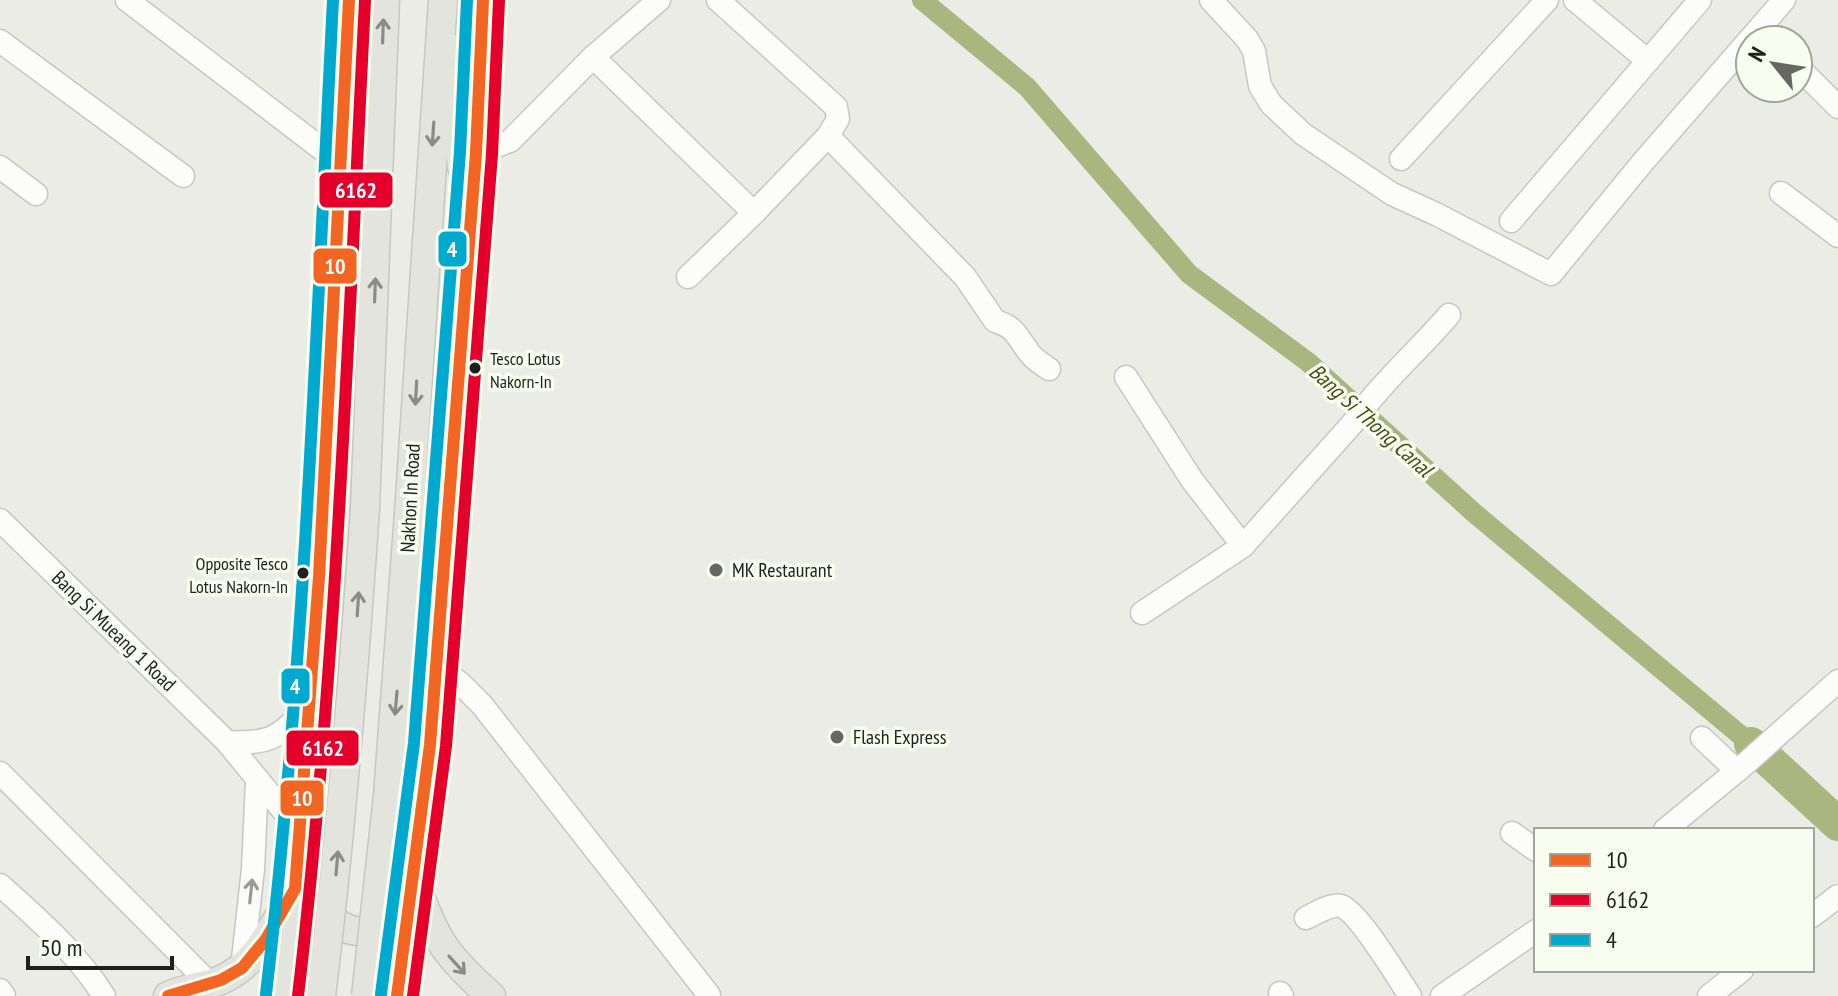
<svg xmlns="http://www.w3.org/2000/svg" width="1838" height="996" font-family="'PT Sans Narrow',sans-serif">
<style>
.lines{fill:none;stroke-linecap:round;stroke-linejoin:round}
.canal{stroke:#abb580;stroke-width:20}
.river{stroke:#abb580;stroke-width:34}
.minor-casing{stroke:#c6c7c1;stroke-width:25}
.major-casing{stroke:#c6c7c3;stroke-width:31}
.minor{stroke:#fcfcfb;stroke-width:22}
.major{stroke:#e3e4de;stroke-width:28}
.major-bridge-casing{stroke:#c6c7c3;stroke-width:31;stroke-linecap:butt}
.major-bridge{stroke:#e3e4de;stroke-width:28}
.bus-1-casing{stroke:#f9fdf0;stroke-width:18}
.bus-2-casing{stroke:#f9fdf0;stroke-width:18}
.bus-3-casing{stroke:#f9fdf0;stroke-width:18}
.bus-1{stroke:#f26522;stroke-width:12}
.bus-2{stroke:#e4002b;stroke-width:12}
.bus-3{stroke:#00a9ce;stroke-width:12}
.oneway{stroke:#8a8c86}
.oneway2{stroke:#989996}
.bus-dot{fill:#1e201b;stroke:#f9fdf0;stroke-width:3}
.poi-dot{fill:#666762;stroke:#f9fdf0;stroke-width:3}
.labels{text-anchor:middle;stroke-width:7;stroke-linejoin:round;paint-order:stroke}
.bus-label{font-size:18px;fill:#1e201b;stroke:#f9fdf0;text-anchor:start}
.street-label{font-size:20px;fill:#1e201b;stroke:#f9fdf0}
.poi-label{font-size:20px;fill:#1e201b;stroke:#f9fdf0;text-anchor:start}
.water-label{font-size:22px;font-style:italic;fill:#464f1a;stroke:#f9fdf0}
.line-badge{stroke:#f9fdf0;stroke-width:3}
.badge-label{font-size:22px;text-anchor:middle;font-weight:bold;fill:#fff}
</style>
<rect width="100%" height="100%" fill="#ebece5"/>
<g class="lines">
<path class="canal" d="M922,0l105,87 162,187 119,88 165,150 278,232"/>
<path class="river" d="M1751,744l87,80"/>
<g class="minor-casing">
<g id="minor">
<path d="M127,0l213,163"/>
<path d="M1211,0l36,39 7,12 6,35 11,18 32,30 89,60 44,20 115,60 92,-112 141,-162"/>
<path d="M1575,0l73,61"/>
<path d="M0,41l183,135"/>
<path d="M593,57l161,156"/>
<path d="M1798,67l40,40"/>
<path d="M828,136l137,141 30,44c20,6 21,14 33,30 5,8 14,13 21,18"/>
<path d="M476,153l34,-12 83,-84 66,-57"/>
<path d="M1401,159l146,-159"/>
<path d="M0,167l36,27"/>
<path d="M1781,193l57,43"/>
<path d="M1511,221l189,-221"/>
<path d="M688,277l66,-64 74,-77 10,-17 -2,-12 -118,-107"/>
<path d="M1126,377l66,103 51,66"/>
<path d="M0,520l227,222 73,89"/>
<path d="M1142,613l101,-67 109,-122c28,-40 65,-72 97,-109"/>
<path d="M436,666l24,17 22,22 227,290"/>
<path d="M1702,738l35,33"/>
<path d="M227,742c45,2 50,-4 81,-35"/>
<path d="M0,773l210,211"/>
<path d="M1665,830l79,-65 94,-84"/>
<path d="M1512,833l24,17"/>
<path d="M0,885c38,34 77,68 104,111"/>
<path d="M1812,916l26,-20"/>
<path d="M1306,918c9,-4 25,-15 35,-12 17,5 57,72 69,90"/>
<path d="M242,968l11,-99 4,-88"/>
<path d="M0,990l4,6"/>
<path d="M1280,993l2,3"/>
<path d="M1442,996l94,-65"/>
<path d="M1709,996l33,-26"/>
</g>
</g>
<g class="major-casing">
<g id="major">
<path d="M456,49v67l6,51"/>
<path d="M365,508l20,-508"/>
<path d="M409,513l34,-513"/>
<path d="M297,870c20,35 53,90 95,43"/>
<path d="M415,882c20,58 31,74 76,114"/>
<path d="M168,996c15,-7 32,-9 48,-14 38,-14 54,-50 73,-83"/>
<path d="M282,996l15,-126 22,-293 30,-577"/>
<path d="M397,996l33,-251 46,-592 7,-153"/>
</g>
</g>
<use href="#minor" class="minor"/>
<use href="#major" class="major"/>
<g class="major-bridge-casing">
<g id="major-bridge">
<path d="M321,996c20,-162 33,-325 44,-488"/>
<path d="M366,996l22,-200 21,-283"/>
</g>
</g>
<use href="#major-bridge" class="major-bridge"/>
<g class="bus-1-casing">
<g id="bus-1">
<path d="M168,996l53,-16 21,-12 24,-29 29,-50 24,-312 30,-577"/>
<path d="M397,996l33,-251 46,-592 7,-153"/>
</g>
</g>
<g class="bus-2-casing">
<g id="bus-2">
<path d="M298,996c39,-330 50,-663 67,-995"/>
<path d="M413,996l33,-250 46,-592 7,-153"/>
</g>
</g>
<g class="bus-3-casing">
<g id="bus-3">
<path d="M266,994c39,-330 50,-662 67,-994"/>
<path d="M381,994l33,-251 46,-591 7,-152"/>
</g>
</g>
<use href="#bus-1" class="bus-1"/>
<use href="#bus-2" class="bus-2"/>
<use href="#bus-3" class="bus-3"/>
</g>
<defs><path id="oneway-shaft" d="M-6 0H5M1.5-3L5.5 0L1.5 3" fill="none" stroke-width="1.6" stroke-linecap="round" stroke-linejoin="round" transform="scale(2)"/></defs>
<g class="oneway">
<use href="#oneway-shaft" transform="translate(383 31) rotate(-88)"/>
<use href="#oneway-shaft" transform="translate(433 134) rotate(94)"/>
<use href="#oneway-shaft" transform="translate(375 290) rotate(-88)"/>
<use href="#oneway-shaft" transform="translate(416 393) rotate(93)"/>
<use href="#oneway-shaft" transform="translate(358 604) rotate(-86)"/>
<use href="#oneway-shaft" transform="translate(396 703) rotate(95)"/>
<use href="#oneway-shaft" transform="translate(337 863) rotate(-85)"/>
<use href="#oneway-shaft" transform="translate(457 965) rotate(48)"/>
</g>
<use class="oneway2" href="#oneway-shaft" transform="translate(251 891) rotate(-84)"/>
<g class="bus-dot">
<circle cx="475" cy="368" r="7"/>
<circle cx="303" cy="573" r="7"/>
</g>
<g class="poi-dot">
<circle cx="716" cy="570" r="8"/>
<circle cx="837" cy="737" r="8"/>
</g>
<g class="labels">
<g class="bus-label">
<text x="490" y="365">Tesco Lotus<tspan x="490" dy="23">Nakorn-In</tspan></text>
<text x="288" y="570" text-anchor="end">Opposite Tesco<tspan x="288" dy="23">Lotus Nakorn-In</tspan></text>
</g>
<g class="street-label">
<text transform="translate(410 498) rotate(-87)" y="7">Nakhon In Road</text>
<text transform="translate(114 631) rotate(44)" y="7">Bang Si Mueang 1 Road</text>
</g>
<g class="poi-label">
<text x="732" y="577">MK Restaurant</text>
<text x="853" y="744">Flash Express</text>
</g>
<g class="water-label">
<text transform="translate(1371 420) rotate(42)" y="8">Bang Si Thong Canal</text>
</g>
</g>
<g class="line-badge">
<rect x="318" y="171" width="76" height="38" rx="8" fill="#e4002b"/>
<rect x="437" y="230" width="31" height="38" rx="8" fill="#00a9ce"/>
<rect x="312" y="247" width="46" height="38" rx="8" fill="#f26522"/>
<rect x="280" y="667" width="31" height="38" rx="8" fill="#00a9ce"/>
<rect x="285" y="729" width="75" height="38" rx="8" fill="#e4002b"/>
<rect x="279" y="779" width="46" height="38" rx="8" fill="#f26522"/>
</g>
<g class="badge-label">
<text x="356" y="198">6162</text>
<text x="452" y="257">4</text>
<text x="335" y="274">10</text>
<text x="295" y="694">4</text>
<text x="323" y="756">6162</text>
<text x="302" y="806">10</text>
</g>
<rect x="1534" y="828" width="280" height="144" fill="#f9fdf0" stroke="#a1a59b" stroke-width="2"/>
<rect x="1550" y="854" width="40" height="12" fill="#f26522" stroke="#a1a59b" stroke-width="2"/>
<text x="1606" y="868" font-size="24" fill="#1e201b">10</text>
<rect x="1550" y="894" width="40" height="12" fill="#e4002b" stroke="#a1a59b" stroke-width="2"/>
<text x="1606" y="908" font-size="24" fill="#1e201b">6162</text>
<rect x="1550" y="934" width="40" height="12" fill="#00a9ce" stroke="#a1a59b" stroke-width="2"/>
<text x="1606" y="948" font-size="24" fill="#1e201b">4</text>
<g transform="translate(1774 64) rotate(300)"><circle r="38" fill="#f9fdf0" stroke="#a1a59b" stroke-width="2"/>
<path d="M0-6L14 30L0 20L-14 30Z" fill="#666762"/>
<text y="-12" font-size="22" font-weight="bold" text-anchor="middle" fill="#1e201b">N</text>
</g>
<path d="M28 956v12h144v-12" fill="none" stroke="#1e201b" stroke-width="4"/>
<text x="40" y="956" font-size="24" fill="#1e201b" stroke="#f9fdf0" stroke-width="6" paint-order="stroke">50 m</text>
</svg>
